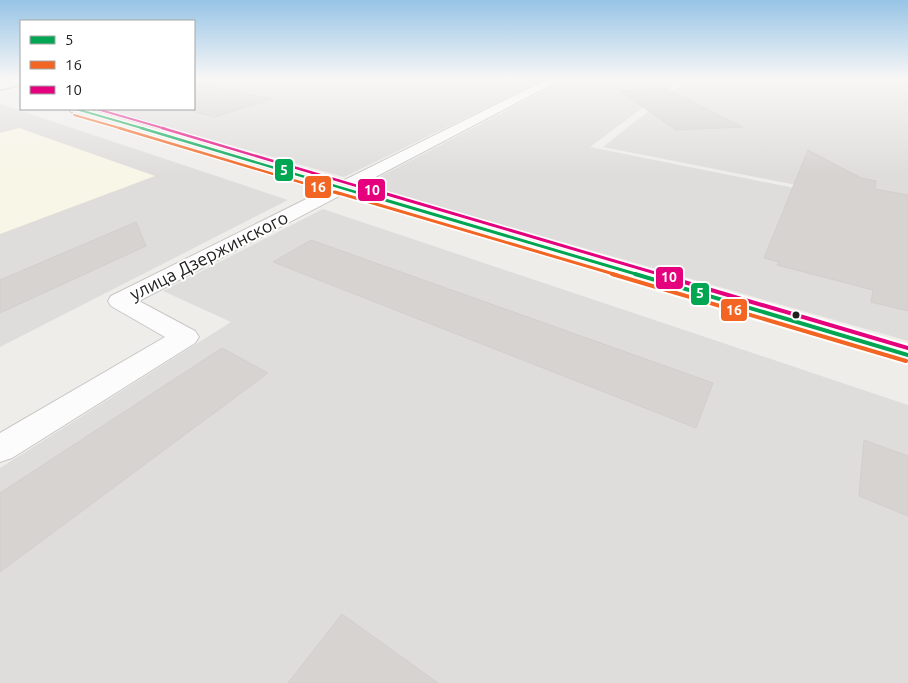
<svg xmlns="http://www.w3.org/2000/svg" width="908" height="683" font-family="Ubuntu,sans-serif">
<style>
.residential{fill:#dedddb}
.education{fill:#f8f6e6}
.building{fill:#d6d3d1;stroke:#d2cecb}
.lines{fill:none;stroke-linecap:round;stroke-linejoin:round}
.minor-casing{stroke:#c8c7c6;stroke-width:2}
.major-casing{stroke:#a69985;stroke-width:2}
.minor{fill:#fdfcfc;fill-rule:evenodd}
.major{fill:#f2ece7;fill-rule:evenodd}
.bus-1-far3-casing{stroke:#fff;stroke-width:4}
.bus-1-far2-casing{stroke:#fff;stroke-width:5}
.bus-1-far1-casing{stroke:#fff;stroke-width:6}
.bus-1-casing{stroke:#fff;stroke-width:8}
.bus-2-far3-casing{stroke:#fff;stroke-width:4}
.bus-2-far2-casing{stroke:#fff;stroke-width:5}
.bus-2-far1-casing{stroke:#fff;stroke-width:6}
.bus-2-casing{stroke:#fff;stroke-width:8}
.bus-3-far3-casing{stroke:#fff;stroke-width:4}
.bus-3-far2-casing{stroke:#fff;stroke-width:5}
.bus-3-far1-casing{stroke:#fff;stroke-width:6}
.bus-3-casing{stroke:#fff;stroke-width:8}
.bus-1-far3{stroke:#00a651;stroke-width:2}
.bus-1-far2{stroke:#00a651;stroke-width:2.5}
.bus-1-far1{stroke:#00a651;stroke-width:3}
.bus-1{stroke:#00a651;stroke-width:4}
.bus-2-far3{stroke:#f26522;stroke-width:2}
.bus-2-far2{stroke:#f26522;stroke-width:2.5}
.bus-2-far1{stroke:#f26522;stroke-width:3}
.bus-2{stroke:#f26522;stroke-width:4}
.bus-3-far3{stroke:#e5007d;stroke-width:2}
.bus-3-far2{stroke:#e5007d;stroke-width:2.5}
.bus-3-far1{stroke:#e5007d;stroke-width:3}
.bus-3{stroke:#e5007d;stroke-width:4}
.bus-dot{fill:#212121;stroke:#fff;stroke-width:2}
.labels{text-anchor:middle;stroke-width:4;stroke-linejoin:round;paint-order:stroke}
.street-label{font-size:18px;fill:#212121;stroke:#fff}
.line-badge{stroke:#fff;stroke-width:2}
.badge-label{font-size:14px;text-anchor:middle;font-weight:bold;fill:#fff}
</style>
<rect width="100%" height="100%" fill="#efedea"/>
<g class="residential">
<path d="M194,79h352l-202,98 -243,-68h93z"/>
<path d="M567,79h114l-91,68 318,64v130l-544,-156z"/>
<path d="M689,79h219v128l-305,-60z"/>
<path d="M0,104l288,96 -288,147z"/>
<path d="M323,209l585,196v278h-908v-215l231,-146 -68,-31z"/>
</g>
<path class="education" d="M19,128l136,48 -155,58v-101z"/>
<g class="building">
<path d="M194,83l78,16 -57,18 -21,-5z"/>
<path d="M666,88l77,39 -67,3 -56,-39z"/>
<path d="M808,150l53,28 15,3 -1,8 33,6v116l-37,-9 2,-12 -96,-25 2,-3 -15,-4z"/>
<path d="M136,222l10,24 -146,67v-33z"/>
<path d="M311,240l402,143 -17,45 -423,-166z"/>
<path d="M222,348l46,25 -268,199v-79z"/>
<path d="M864,440l44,16v60l-49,-20z"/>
<path d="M342,614l96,69h-150z"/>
</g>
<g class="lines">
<g class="minor-casing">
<path id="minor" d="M548,79h14l-423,222 56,30 4,6 -4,6 -183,115 -12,4v-29l165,-96 -54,-31 -3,-5 3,-5z"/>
</g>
<g class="major-casing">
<g id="major">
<path d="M21,79v6l-21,5v-8z"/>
<path d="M69,109h20l819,237v18l-837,-252z"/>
</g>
</g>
<use href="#minor" class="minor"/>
<use href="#major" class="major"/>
<g class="bus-1-far3-casing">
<path id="bus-1-far3" d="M76,109l69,20"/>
</g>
<g class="bus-1-far2-casing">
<path id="bus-1-far2" d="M141,128l221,66"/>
</g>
<g class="bus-1-far1-casing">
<path id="bus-1-far1" d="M358,192l281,83"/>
</g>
<g class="bus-1-casing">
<path id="bus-1" d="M635,274l273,81"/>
</g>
<g class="bus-2-far3-casing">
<path id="bus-2-far3" d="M74,115l49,14"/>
</g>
<g class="bus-2-far2-casing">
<path id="bus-2-far2" d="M119,128l221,66"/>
</g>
<g class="bus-2-far1-casing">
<path id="bus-2-far1" d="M335,192l282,83"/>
</g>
<g class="bus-2-casing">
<path id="bus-2" d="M612,274l294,87"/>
</g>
<g class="bus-3-far3-casing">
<path id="bus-3-far3" d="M97,109l69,20"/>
</g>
<g class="bus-3-far2-casing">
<path id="bus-3-far2" d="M162,128l222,66"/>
</g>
<g class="bus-3-far1-casing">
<path id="bus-3-far1" d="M380,192l282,83"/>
</g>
<g class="bus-3-casing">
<path id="bus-3" d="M657,274l251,74"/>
</g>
<use href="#bus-1-far3" class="bus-1-far3"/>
<use href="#bus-1-far2" class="bus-1-far2"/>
<use href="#bus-1-far1" class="bus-1-far1"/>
<use href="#bus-1" class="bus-1"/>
<use href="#bus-2-far3" class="bus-2-far3"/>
<use href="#bus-2-far2" class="bus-2-far2"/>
<use href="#bus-2-far1" class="bus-2-far1"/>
<use href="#bus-2" class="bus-2"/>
<use href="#bus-3-far3" class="bus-3-far3"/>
<use href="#bus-3-far2" class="bus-3-far2"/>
<use href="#bus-3-far1" class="bus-3-far1"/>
<use href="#bus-3" class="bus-3"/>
</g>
<linearGradient id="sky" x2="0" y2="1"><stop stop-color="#97c4e6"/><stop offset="0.45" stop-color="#f8f7f6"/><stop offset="1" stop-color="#f8f7f6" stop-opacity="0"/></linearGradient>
<rect width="908" height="174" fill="url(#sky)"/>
<circle class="bus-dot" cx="796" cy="315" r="4.5"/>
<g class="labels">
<g class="street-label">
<text transform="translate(209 256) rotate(-27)" y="6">улица Дзержинского</text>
</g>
</g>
<g class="line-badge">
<rect x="274" y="158" width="20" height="24" rx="5" fill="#00a651"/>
<rect x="304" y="175" width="28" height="24" rx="5" fill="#f26522"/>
<rect x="357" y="178" width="29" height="24" rx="5" fill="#e5007d"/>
<rect x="655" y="266" width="29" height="24" rx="5" fill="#e5007d"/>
<rect x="690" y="282" width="20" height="24" rx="5" fill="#00a651"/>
<rect x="720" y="298" width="28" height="24" rx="5" fill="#f26522"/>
</g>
<g class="badge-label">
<text x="284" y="175">5</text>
<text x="318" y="192">16</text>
<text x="372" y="195">10</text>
<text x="669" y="282">10</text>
<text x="700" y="298">5</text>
<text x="734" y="315">16</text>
</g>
<rect x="20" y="20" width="175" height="90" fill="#ffffff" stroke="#a6a6a6"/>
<rect x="30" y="36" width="25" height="8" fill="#00a651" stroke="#a6a6a6"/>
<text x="65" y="45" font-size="15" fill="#212121">5</text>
<rect x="30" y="61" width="25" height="8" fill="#f26522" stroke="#a6a6a6"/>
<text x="65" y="70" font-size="15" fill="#212121">16</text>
<rect x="30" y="86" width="25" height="8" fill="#e5007d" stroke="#a6a6a6"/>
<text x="65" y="95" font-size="15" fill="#212121">10</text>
</svg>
